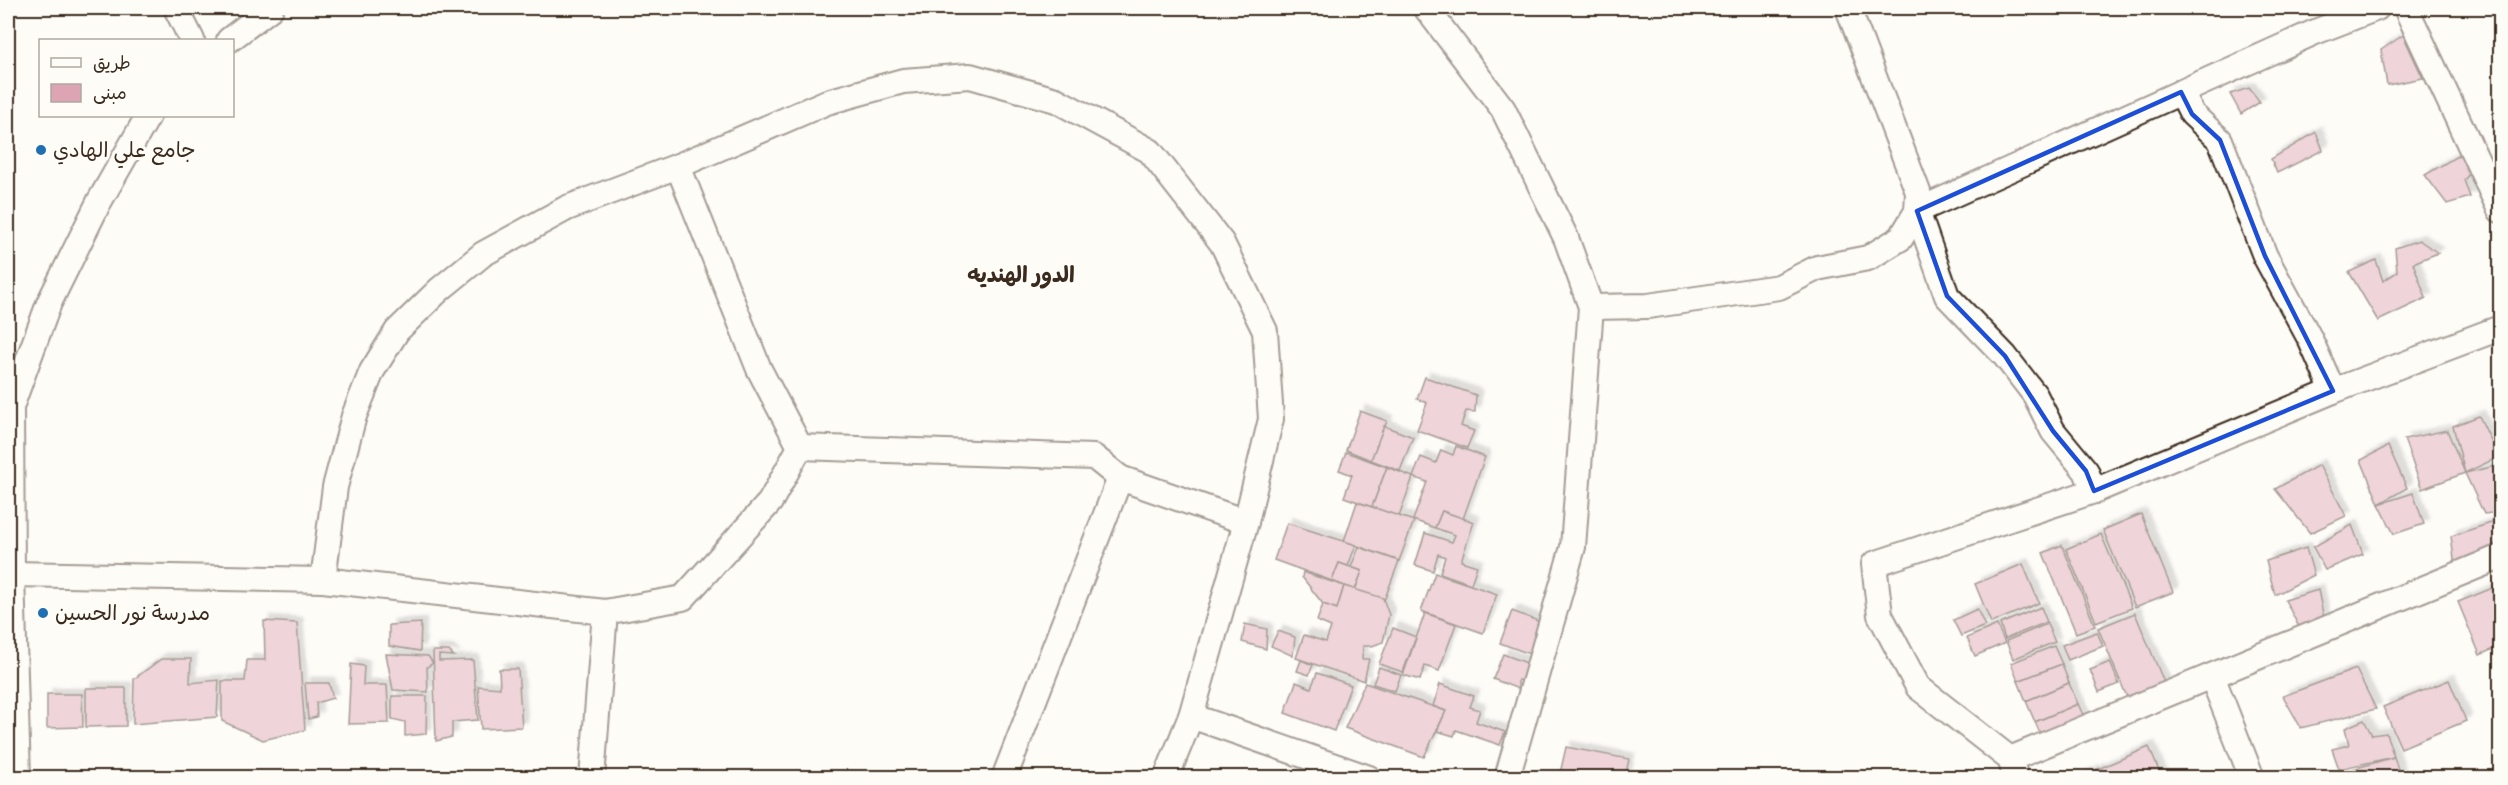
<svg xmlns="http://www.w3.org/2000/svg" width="2508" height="785" font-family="'Gochi Hand','Playpen Sans Arabic',sans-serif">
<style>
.building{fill:#dda4b4;stroke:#3b2a1e;stroke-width:1.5;filter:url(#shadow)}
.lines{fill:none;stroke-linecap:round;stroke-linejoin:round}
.minor-casing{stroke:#3b2a1e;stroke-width:28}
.minor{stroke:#fdfcf7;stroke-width:24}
.marked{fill:none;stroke:#1d4ed8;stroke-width:4.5;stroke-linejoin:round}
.poi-dot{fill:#1f6fb2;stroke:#fdfcf7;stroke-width:2}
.labels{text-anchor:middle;stroke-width:6;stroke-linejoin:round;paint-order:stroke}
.poi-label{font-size:21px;fill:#3b2a1e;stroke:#fdfcf7;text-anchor:start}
.neighbourhood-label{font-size:22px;font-weight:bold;fill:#3b2a1e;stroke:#fdfcf7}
</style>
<defs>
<filter id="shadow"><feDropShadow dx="5.5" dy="-5.5" stdDeviation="1.5" flood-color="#0004"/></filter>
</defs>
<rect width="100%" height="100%" fill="#fdfcf7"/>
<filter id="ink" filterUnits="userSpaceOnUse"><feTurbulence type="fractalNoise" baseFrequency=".0167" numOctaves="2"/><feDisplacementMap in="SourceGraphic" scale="12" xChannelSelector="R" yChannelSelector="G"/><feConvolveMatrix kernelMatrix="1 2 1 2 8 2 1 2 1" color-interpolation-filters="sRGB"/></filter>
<g filter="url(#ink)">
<g class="building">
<path d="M2403,35l20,43 -36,7 -6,-35z"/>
<path d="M2249,88l11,14 -19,12 -11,-20z"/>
<path d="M2316,132l7,18 -46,23 -6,-14z"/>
<path d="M2462,153l8,20 -6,7 6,17 -23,7 -22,-29z"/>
<path d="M2419,240l19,13 -25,10 13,35 -48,23 -29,-49 27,-12 7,21 14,-9 -2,-24z"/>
<path d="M1425,377l51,18 -1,17 -9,-1 -5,15 13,5 -7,17 -50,-18 10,-27 -10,-4z"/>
<path d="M1360,411l27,10 -16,39 -25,-10z"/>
<path d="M2479,416l20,41 -34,16 -12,-47z"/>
<path d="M1384,426l29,11 -13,34 -29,-11z"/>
<path d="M2447,430l18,43 -43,16 -18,-50z"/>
<path d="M1456,446l29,11 -22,62 -21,-8 -7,17 -22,-8 14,-38 -14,-5 8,-20 15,6 5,-13 12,5z"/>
<path d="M2388,446l19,42 -28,16 -18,-44z"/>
<path d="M1346,452l41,15 -15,40 -28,-10 8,-22 -13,-5z"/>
<path d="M2319,465l27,51 -36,17 -35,-44z"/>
<path d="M2500,465v47l-16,2 -19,-41z"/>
<path d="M1387,467l26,10 -14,40 -27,-10z"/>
<path d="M2413,493l11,31 -30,10 -15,-30z"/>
<path d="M1357,502l57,19 -15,40 -55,-20z"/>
<path d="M1442,511l32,11 -13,39 16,5 -6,18 -31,-11 5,-16 -7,-3 -5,17 -18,-6 10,-32 27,9 3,-7 -20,-7z"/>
<path d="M2141,514l32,78 -38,15 -32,-77z"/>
<path d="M2500,520v28l-45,19 -4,-31z"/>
<path d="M1287,523l69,22 -8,21 -9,-3 -7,18 -58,-21z"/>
<path d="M2352,525l11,29 -38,16 -12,-23z"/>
<path d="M2101,534l31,74 -36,14 -30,-73z"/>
<path d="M2062,545l33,81 -19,7 -33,-80z"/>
<path d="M1359,547l40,14 -15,40 -29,-11 7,-19 -11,-4z"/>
<path d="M2306,548l8,27 -39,20 -9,-34z"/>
<path d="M1339,563l23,8 -7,19 -23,-9z"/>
<path d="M2023,564l16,39 -48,20 -16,-39z"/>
<path d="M1303,572l41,14 -7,23 -14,-5 -21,-27z"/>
<path d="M1435,573l62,21 -14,39 -62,-22z"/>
<path d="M2500,585v61l-20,9 -22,-53z"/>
<path d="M1344,586l39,12 6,17 -6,27 -11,4h-9l-1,13h7l-5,22 -68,-23 8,-23 22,7 5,-15 -14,-6 6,-17 14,5z"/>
<path d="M2318,590l6,28 -25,9 -14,-27z"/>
<path d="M2041,607l6,15 -42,17 -5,-15z"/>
<path d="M1977,609l8,17 -24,10 -8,-16z"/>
<path d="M1512,611l26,10v36l-38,-14z"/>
<path d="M1425,613l31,11 -17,47 -14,-5 -5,14 -17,-5z"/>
<path d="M2135,613l31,74 -37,15 -31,-74z"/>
<path d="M264,621l33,2 8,107 -42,10 -41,-19v-40h23l2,-21h18z"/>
<path d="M421,623l-1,28 -31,-5v-21z"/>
<path d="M1245,624l22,5 -1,20 -24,-7z"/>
<path d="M2047,624l8,18 -42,17 -7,-18z"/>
<path d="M1997,625l8,18 -30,13 -8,-18z"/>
<path d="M1393,628l23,9 -13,35 -24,-8z"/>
<path d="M1278,631l17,6 -2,19 -22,-10z"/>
<path d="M2097,632l6,14 -35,14 -6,-15z"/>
<path d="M2054,646l8,18 -44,17 -7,-18z"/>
<path d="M433,651h16l5,5 -15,-1v6l34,-1 5,60 -26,2v15l-16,4z"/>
<path d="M386,654l42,2 5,7 -6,4 1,25 -35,-2z"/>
<path d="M1503,654l32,12 -1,14h-16v9l-25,-10z"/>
<path d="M161,659h30l-1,24 29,-3 -2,37 -84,7 1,-45z"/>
<path d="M1301,660l12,5 -4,10 -12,-4z"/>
<path d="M2110,662l9,22 -20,8 -9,-22z"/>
<path d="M351,664l13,2 -1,19h24l2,38 -41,1z"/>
<path d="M2062,664l7,19 -43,18 -8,-20z"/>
<path d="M1379,667l22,8 -6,16 -22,-7z"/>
<path d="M499,669h19l4,58 -41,2 -3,-43 22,2z"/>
<path d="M2356,669l20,40 -75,19 -18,-32z"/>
<path d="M1317,673l34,12 -17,46 -49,-18 11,-31 15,6z"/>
<path d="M2449,680l17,41 -65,27 -18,-41z"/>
<path d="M305,683h24l4,15 -17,5 1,14 -9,2z"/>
<path d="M1365,683l81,28 -22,46 -79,-29z"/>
<path d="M2069,683l9,21 -43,18 -9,-21z"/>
<path d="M1440,684l34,12 -4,11 10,3 -4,12 29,10 -5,13 -44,-15 -2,6 -17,-5 9,-20 -13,-5z"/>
<path d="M86,688h40v38l-40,1z"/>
<path d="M47,694h35l1,33 -36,1z"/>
<path d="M392,696h35l-1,38 -21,2v-14l-13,-3z"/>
<path d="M2078,704l8,17 -43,19 -8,-18z"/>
<path d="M2364,720l8,15 14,-2 8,24 -55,12 -7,-20 17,-4 -4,-17z"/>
<path d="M1566,747l63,12 -4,19h-66z"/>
<path d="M2149,747l13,31h-85z"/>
<path d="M2394,757l7,21h-44l-4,-9z"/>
</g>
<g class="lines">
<g class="minor-casing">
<g id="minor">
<path d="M176,8l16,32"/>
<path d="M1426,8l77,101 63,129 25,69 -18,240 -66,231"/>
<path d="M2406,8l94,202"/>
<path d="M229,40l42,-32"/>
<path d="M2181,92l11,22 28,26 45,116 45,83 23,52"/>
<path d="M1591,307l57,-1 131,-19 38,-19 51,-10 33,-20 16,-27 1,-19 -70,-184"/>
<path d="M800,447l294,10 26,21 126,44"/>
<path d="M2094,491l-8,-20 -33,-40 -18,-36 -30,-39 -58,-60 -30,-85 398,-179 62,-24"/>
<path d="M12,574l311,6 282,32 78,-14 87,-96 30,-55 -41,-78 -81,-203"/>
<path d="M323,580l12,-93 19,-71 18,-45 25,-40 42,-41 44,-36 84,-46 111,-42 149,-64 76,-21 67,-5 86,24 94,51 72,92 43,88 6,88 -25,103 -55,194 -25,62"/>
<path d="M2212,676l40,102"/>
<path d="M1191,716l178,62"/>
<path d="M2010,759l490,-202"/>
<path d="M18,778l-6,-204 -1,-167 38,-104 50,-101 49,-86"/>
<path d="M592,778l13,-166"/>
<path d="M1004,778l116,-300"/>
<path d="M2016,778l-6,-19 -92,-72 -38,-72 -6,-51 220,-73 239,-100 167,-63"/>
</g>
</g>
<use href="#minor" class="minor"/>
</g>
</g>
<path d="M0 0H2508V785H0ZM2181,92l11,22 28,26 45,116 68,135 -239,100 -8,-20 -33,-40 -48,-75 -58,-60 -30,-85z" fill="#fdfcf7" fill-opacity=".55" fill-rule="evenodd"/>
<path class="marked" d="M2181,92l11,22 28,26 45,116 68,135 -239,100 -8,-20 -33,-40 -48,-75 -58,-60 -30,-85z"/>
<g class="poi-dot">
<circle cx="41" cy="150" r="6"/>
<circle cx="43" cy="613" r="6"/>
</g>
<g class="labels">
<g class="poi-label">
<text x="53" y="157">جامع علي الهادي</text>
<text x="55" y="620">مدرسة نور الحسين</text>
</g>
<g class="neighbourhood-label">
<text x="1021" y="282">الدور الهنديه</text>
</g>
</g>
<rect width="2508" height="785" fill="none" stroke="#fdfcf7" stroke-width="30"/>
<rect x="15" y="15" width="2478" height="755" fill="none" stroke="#3b2a1e" stroke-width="2" filter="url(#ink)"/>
<rect x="39" y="39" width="195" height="78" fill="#fdfcf7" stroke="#afa8a0" stroke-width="1.5"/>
<rect x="51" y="58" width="30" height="9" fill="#fdfcf7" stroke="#afa8a0" stroke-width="1.5"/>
<text x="93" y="69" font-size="18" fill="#3b2a1e">طريق</text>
<rect x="51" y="84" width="30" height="18" fill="#dda4b4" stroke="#afa8a0" stroke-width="1.5"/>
<text x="93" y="99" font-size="18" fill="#3b2a1e">مبنى</text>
</svg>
